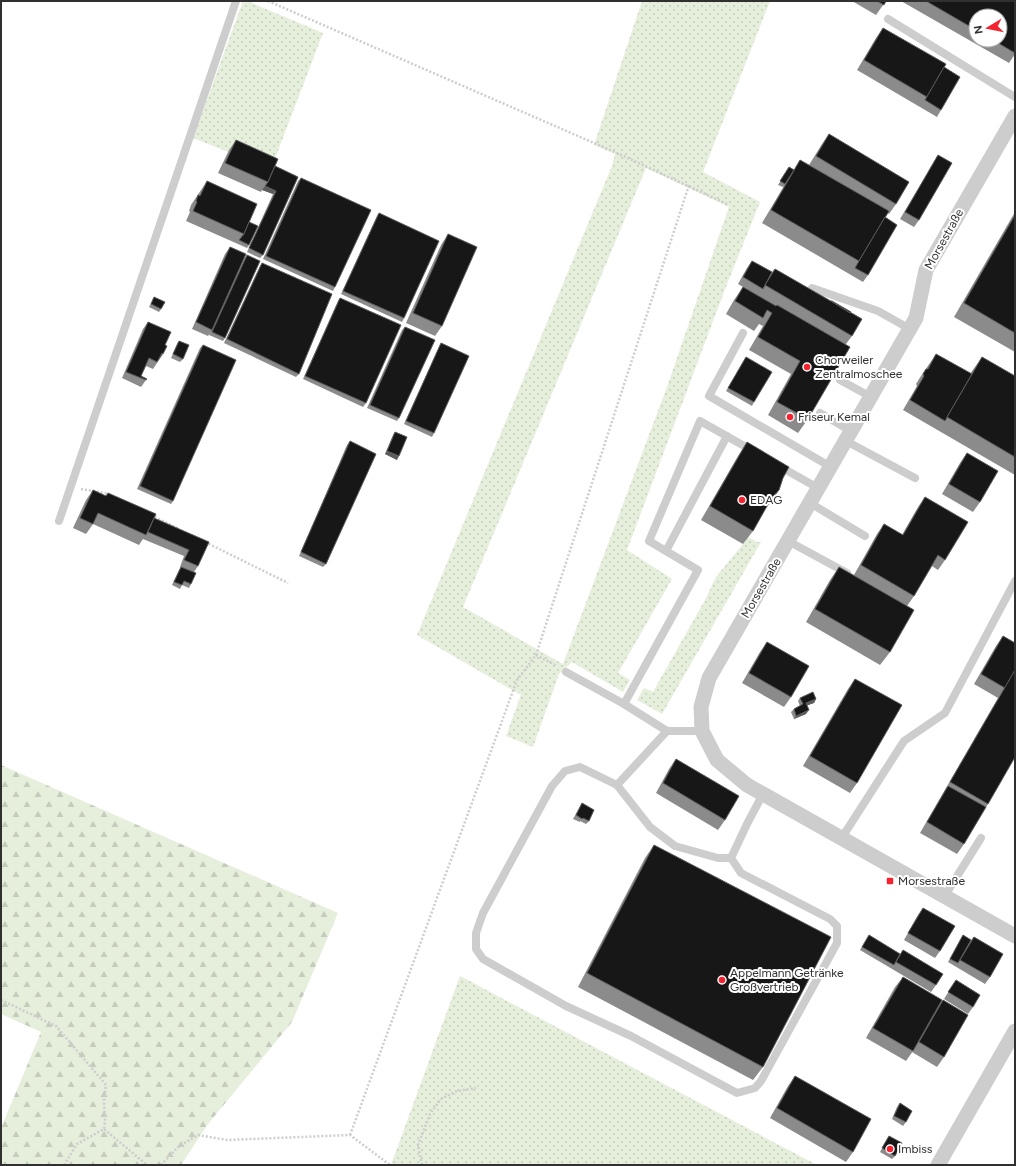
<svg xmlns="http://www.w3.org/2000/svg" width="1016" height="1166" font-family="Figtree,sans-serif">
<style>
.green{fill:url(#green-dots);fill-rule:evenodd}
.forest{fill:url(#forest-firs)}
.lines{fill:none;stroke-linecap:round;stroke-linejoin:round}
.path{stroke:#cdcdcd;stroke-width:2.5;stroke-dasharray:2 2;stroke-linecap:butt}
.service{stroke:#cdcdcd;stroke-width:8}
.minor{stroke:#cdcdcd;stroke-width:15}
.wall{fill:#8b8b8b;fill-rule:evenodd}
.shaded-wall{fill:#5d5d5d}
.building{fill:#171717;stroke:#5d5d5d}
.poi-dot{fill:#f52330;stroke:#fff;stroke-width:1.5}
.labels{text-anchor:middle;stroke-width:4;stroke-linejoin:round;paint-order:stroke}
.street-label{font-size:12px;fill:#303030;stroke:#fff}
.poi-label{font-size:12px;fill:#303030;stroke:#fff;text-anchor:start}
</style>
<defs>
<pattern id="green-dots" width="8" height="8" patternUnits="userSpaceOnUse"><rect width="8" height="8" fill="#e6eedc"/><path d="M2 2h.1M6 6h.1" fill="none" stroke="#c6ccbd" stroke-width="1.8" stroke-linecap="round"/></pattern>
<pattern id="forest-firs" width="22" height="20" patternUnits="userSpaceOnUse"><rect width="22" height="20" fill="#e6eedc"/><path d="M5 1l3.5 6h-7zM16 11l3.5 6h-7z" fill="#c6ccbd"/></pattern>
</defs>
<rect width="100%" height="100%" fill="#fff"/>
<g class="green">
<path d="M243,1h4l76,32 -52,136 -78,-31z"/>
<path d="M642,1h128l-67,171 57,30 -33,82 -100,266 45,29 -54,94 12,7 -7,12 -51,-30 -13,12 -26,73 -27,-11 15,-41 -104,-60 195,-469 3,-12 -21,-9zM646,168l83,39 -62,180 -104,277 -100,-57z"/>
<path d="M748,537l9,5h4l-99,172 -25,-14 7,-12 9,4 52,-92 11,-23 27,-33z"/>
<path d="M460,976l357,189h-426z"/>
</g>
<path class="forest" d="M1,765l337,148 -46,109 -84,102 -27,41h-180v-37l40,-96 -40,-18z"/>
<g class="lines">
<g class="path">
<path d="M268,1l349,152 110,51"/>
<path d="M81,489l24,4 4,2"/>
<path d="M151,515l28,14"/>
<path d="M205,542l83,41"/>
<path d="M536,655l21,11"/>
<path d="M1,1000l55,26 50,59 -2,15 1,22 -1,7"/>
<path d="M350,1135l167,-455 19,-25 153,-470"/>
<path d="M64,1165l13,-21 27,-15 43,36"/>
<path d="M161,1165l18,-19 19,-11 29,5 123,-5 40,30"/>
<path d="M422,1165l-4,-20 12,-31 11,-15 16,-8 19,-3"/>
</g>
<g class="service">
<path d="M888,19l127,78"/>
<path d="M812,288l66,23 32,18"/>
<path d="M743,333l-34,63 122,71"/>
<path d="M840,380l31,17"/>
<path d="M820,413l31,18"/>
<path d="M846,441l69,37"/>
<path d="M779,466l39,22"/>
<path d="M810,503l55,33"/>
<path d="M59,521l177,-520"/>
<path d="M788,541l59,32"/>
<path d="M666,551l61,-115"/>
<path d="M566,672l58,32 43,27h35"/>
<path d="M624,704l74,-134 -49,-29 51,-120 53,30"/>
<path d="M617,785l50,-54"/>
<path d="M841,839l63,-98 41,-28 70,-132"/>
<path d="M731,858h-13l-43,-12 -25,-19 -33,-42 -37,-18 -15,4 -13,15 -69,127 -7,20v16l7,10 83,47 65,30 106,57 18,-5 6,-7 76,-138v-17l-7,-7 -89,-46 -10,-15 16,-34 16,-30"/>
<path d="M944,897l37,-59"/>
</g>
<g class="minor">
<path d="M1015,116l-89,154 -10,48 -207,360 -8,29 1,24 15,29 30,25 268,151"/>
<path d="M938,1165l77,-134"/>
</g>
</g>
<g class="wall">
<path d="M852,1h34l-10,14z"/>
<path d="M901,1h112l2,1v52l-6,9zM976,16l24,24h-24z"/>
<path d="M883,28l61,39 -3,43 -4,7 -80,-47 19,-32z"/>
<path d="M829,134l67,70 -7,10 -2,-1 -2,4 -17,58 -5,7 -101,-59 22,-37 -1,1 -5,-2 11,-18 5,3 6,-10 9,5 13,-21z"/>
<path d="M236,140l39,26 23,11 -35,78 -3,3 -13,-6 26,-58 -11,-4 -1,2 -43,-19 11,-23z"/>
<path d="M938,155l-19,65 -5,7 -14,-8 34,-57z"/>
<path d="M301,178l34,109 -2,4 -70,-32 35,-78z"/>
<path d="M207,181l42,41v23l-2,3 -61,-27 4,-9 -1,-1 2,-6z"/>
<path d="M1015,212v140l-61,-35z"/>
<path d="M379,213l25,105 -2,4 -61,-28 36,-78z"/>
<path d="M448,234l-6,92 -7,10 -29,-13 35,-78z"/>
<path d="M230,247l3,36 11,-24 3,-4 -22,83 -2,3 -14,-6 1,-2 -2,3 -16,-7 33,-75z"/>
<path d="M752,261l20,11 3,-3 75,44 2,23 -6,8 -38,75 -10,14 -30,-18 23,-41 -42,-24 14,-24 -4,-2 -5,7 -28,-17 8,-14 9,-13 33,19 -38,-22 9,-16z"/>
<path d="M262,263l37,111 -3,3 -72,-34 36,-77z"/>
<path d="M154,297l7,12 -2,3 -10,-5z"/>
<path d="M340,298l26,105 -3,4 -60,-28 35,-78z"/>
<path d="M148,322l11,38 -6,9 -7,-3 -5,10 5,4 -5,7 -19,-9 21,-49z"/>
<path d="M405,327l-6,91 -2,3 -30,-13 35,-78z"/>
<path d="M179,341l4,18 -3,3 -9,-4 6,-14z"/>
<path d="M441,343l-7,90 -2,4 -28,-13 35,-77z"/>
<path d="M203,345l-30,156 -2,3 -34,-15 63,-141z"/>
<path d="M936,354l34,20 12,-17 33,19v99l-112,-65 14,-24 -1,-2 3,-5z"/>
<path d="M746,357l8,45 -2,4 -26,-15z"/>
<path d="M395,432l2,28 -12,-6 8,-19z"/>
<path d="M350,441l-24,123 -3,3 -24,-11 48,-111z"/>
<path d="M747,442l36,36 -4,12 -9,13 -4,5 -13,23 -10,13 -42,-24 37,-64z"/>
<path d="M967,453l13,49 -7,10 -31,-18 18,-31z"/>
<path d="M93,490l13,6 2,-3 46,25 55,24 -11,24 -4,6 -3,12 -2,4 -7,-3 -2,4 -8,-4 7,-15 2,-3h-1l4,-11 -41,-17 -4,6 -46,-21 -7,10 -13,-6 13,-28z"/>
<path d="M925,497l20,63 -7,10 -6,-4 -18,30 -7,10 -17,46 -10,13 -74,-43 24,-42 9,-13 15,8 23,-41 7,-10 18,11 16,-28z"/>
<path d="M1003,636l12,7 -27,161 -24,40 -7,10 -37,-21 78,-135 -24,-14 22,-38z"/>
<path d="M767,642l24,55 -7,10 -42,-24 18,-31z"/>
<path d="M855,679l2,104 -7,10 -47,-27 45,-77z"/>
<path d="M800,698l16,1 -2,4 -7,2 -1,9 -12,5 -3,-7 3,-3 6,-3 -2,-5z"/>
<path d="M676,759l49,61 -7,10 -62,-37 13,-24z"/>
<path d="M582,803l7,18 -3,3 -6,-3v1l-7,-3z"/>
<path d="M654,845l109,222 -10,13 -175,-93 67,-129z"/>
<path d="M923,908l17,43 -5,7 -31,-18 14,-25z"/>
<path d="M869,935l31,19 3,-4 33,35 -5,7 -71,-42z"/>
<path d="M963,935l8,5 3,-3 16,40 -5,7 -37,-22z"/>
<path d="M903,977l10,74 -7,10 -40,-23 29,-51z"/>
<path d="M956,980l17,27 -5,7 -24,-15z"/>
<path d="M943,1000l1,57 -7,10 -25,-15 24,-42z"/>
<path d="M795,1076l58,76 -7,10 -76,-44 18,-32z"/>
<path d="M900,1103l6,19 -3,4 -11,-7 5,-12z"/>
<path d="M887,1139l8,17 -3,3 -12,-7z"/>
</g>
<g class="shaded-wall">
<path d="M265,186l11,5 -3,3 -11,-4z"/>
<path d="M162,353l1,1 -4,6h-2z"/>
<path d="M387,451l12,5 -2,4 -12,-6z"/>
<path d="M779,490l-9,13 -8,9 9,-13z"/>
<path d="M816,699l-2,4 -11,4 3,-4z"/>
<path d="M809,710l-3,4 -12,5 2,-3z"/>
</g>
<g class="building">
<path d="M877,1h9l-2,4z"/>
<path d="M926,1h87l2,1v51l-22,-13h7v-24h-24v14z"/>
<path d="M883,28l63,36 -19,33 -63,-37z"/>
<path d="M944,67l16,10 -19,33 -16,-10z"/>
<path d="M829,134l80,48 -13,22 -80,-48z"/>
<path d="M236,140l42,19 -10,23 -43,-19z"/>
<path d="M938,155l14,8 -33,57 -14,-8z"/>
<path d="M800,160l89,51 -30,50 -88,-51z"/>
<path d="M275,166l23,11 -35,78 -14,-7 27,-57 -11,-5 3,-4z"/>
<path d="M789,167l5,3 -9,14 -5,-3z"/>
<path d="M301,178l70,32 -36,77 -69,-31z"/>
<path d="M207,181l50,23 -13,30 -51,-23 4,-9 -1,-1 2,-6 2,1z"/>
<path d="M379,213l60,28 -35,77 -61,-27z"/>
<path d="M1015,215v118l-51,-30z"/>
<path d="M885,217l12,8 -29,50 -13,-7 4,-7z"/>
<path d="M249,222l9,4 -9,19 -10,-5 5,-6z"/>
<path d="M448,234l29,13 -35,79 -29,-13z"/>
<path d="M230,247l16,7 -34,76 -16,-8z"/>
<path d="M247,255l13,6 -35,77 -13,-6z"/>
<path d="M752,261l20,11 -9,17 -20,-12z"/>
<path d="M262,263l70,31 -33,80 -72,-35z"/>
<path d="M775,269l87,50 -10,17 -87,-51z"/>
<path d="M743,287l33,19 1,-1 73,42 -42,72 -31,-17 23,-41 -42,-24 14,-24 -5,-3 -4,8 -28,-17z"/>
<path d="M154,297l11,5 -4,7 -10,-5z"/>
<path d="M340,298l61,27 -35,78 -61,-27z"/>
<path d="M831,301h1l19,11 -1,1z"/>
<path d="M148,322l23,10 -6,13 2,1 -4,8 -1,-1 -5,9 -8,-4 -8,18 6,3 -1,1 -20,-8z"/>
<path d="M405,327l30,13 -36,78 -29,-13z"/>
<path d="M179,341l10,4 -6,14 -10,-5z"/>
<path d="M441,343l28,13 -35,77 -28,-12z"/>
<path d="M203,345l33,15 -63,141 -33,-15z"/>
<path d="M936,354l36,20 -27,47 -35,-21 14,-24 -1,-2 3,-5h2z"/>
<path d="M746,357l26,15 -18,30 -26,-14z"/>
<path d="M982,357l33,19v81l-68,-40z"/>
<path d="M395,432l12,5 -8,19 -12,-5z"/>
<path d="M350,441l26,13 -50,110 -25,-12z"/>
<path d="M747,442l42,25 -6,11 -4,12 -8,9 -18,32 -43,-25z"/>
<path d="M967,453l31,18 -18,31 -31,-18z"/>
<path d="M93,490l13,6 2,-3 48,21 -10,21 -48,-22 -5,11 -13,-6z"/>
<path d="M925,497l43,25 -23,38 -7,-5 -24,41 -53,-31 23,-41 19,11z"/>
<path d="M154,518l55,24 -11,24 -14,-6 5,-10 -41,-18z"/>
<path d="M181,567l15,6 -5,11 -7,-3 -2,4 -8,-3z"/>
<path d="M839,567l75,43 -24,42 -75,-43z"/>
<path d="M1003,636l12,7v27l-10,18 -24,-14z"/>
<path d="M767,642l42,24 -18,31 -42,-24z"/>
<path d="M1015,670v87l-27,47 -38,-22z"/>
<path d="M855,679l47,26 -45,78 -47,-27z"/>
<path d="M813,692l3,7 -10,4 3,7 -13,6 -2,-7 9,-5 -3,-6z"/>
<path d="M676,759l63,37 -14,24 -62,-37z"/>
<path d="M948,786l38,21 -22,37 -37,-22z"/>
<path d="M582,803l12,7 -5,11 -6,-3 -1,1 -6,-4z"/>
<path d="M654,845l177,92 -68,130 -176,-94z"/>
<path d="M923,908l32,18 -15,25 -32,-18z"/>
<path d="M869,935l31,19 -6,11 -32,-18z"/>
<path d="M963,935l8,5 -13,23 -8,-4z"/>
<path d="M974,937l29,17 -13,23 -30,-17z"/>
<path d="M903,950l40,24 -7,11 -40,-23z"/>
<path d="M903,977l39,23 -29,51 -40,-23z"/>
<path d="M956,980l24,15 -7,12 -25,-15z"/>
<path d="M943,1000l25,15 -24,42 -25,-15z"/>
<path d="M795,1076l76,43 -18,33 -76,-44z"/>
<path d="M900,1103l12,8 -6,11 -12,-6z"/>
<path d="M889,1136l13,7 -7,13 -13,-8z"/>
</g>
<g class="poi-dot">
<circle cx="807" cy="367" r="4"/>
<circle cx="790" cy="417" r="4"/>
<circle cx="742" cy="500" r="4"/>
<rect x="886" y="877" width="8" height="8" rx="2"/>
<circle cx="722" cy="980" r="4"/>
<circle cx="890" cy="1149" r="4"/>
</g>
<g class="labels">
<g class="street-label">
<text transform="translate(944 239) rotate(-61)" y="4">Morsestraße</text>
<text transform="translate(761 588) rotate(-60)" y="4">Morsestraße</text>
</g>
<g class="poi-label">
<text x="815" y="364">Chorweiler<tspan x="815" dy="14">Zentralmoschee</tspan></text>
<text x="798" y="421">Friseur Kemal</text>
<text x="750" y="504">EDAG</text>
<text x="898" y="885">Morsestraße</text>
<text x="730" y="977">Appelmann Getränke<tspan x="730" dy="14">Großvertrieb</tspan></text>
<text x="898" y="1153">Imbiss</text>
</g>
</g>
<rect width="1016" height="1166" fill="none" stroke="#303030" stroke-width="4"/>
<g transform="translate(988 28) rotate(260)"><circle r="19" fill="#ffffff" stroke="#acacac"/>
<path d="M0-3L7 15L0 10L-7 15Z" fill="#f52330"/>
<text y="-6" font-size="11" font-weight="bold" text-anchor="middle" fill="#303030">N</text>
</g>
</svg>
